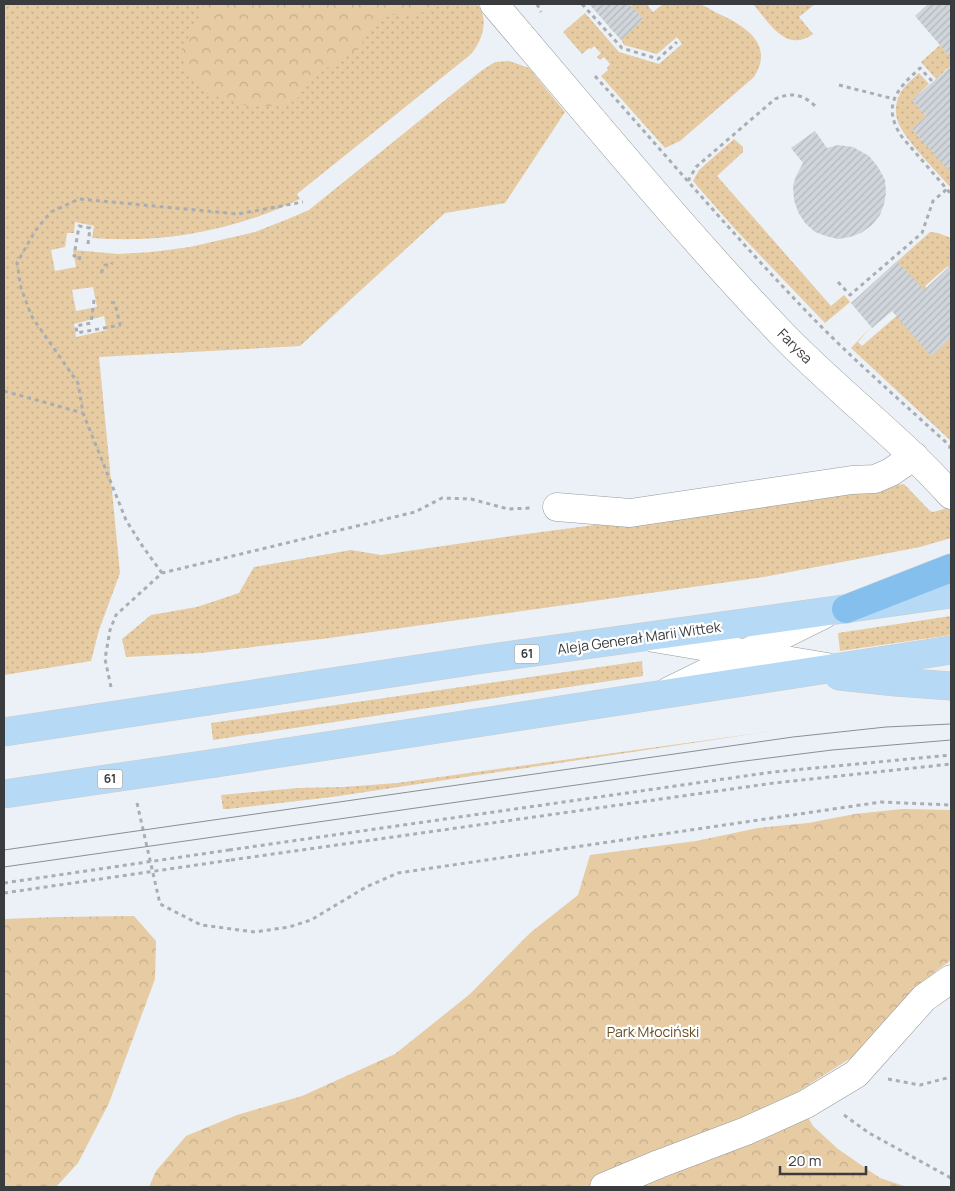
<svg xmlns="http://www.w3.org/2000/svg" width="955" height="1191" font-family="Manrope,sans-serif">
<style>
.grass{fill:url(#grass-dots);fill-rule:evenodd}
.forest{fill:url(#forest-crowns)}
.building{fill:url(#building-hatch)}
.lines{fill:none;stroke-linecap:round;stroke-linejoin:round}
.minor-casing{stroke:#949a9e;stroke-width:29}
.major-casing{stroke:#cccccd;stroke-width:29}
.highway-casing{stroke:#cccccd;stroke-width:29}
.path{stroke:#aaaeb2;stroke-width:3;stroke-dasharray:4 4;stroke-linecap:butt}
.minor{stroke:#fff;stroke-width:28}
.major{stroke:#b6d9f5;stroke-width:28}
.highway{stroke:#85bfee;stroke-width:28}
.tram{stroke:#8b8f92;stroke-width:1}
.major-bridge-casing{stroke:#cccccd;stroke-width:29;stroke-linecap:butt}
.path-bridge{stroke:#aaaeb2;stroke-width:3;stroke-dasharray:4 4;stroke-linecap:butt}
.major-bridge{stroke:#b6d9f5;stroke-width:28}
.labels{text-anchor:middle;stroke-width:4.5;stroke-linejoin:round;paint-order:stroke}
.shield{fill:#fff;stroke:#747677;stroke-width:1}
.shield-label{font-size:12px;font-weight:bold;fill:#393b3d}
.street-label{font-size:14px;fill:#393b3d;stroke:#fff}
.park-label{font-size:14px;fill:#694e21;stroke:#fff}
</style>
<defs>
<pattern id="grass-dots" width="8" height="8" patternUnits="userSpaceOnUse" patternTransform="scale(1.25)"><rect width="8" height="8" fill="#e6cba3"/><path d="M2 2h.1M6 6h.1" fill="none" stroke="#c6af8d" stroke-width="1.8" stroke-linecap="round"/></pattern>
<pattern id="forest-crowns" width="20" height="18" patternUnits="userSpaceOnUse" patternTransform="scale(1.25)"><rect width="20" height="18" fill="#e6cba3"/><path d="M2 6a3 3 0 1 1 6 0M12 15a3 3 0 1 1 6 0" fill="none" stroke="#c6af8d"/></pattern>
<pattern id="building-hatch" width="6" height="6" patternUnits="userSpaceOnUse" patternTransform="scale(1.25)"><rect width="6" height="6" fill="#cfd5da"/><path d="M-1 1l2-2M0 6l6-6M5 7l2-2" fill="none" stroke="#b2b8bc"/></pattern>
</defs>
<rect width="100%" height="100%" fill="#ebf1f6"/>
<g class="grass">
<path d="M4,4h473c13,15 5,38 -7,51l-173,139 3,5c-63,31 -138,45 -208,39l2,-12 -19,-4 -1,11h-7l-2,14 -14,3 4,21 21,-4 -3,-17 45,4 34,-2 38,-5 65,-15 33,-13 21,-9 172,-139 14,-9 14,-1 20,7 36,44 -60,91 -60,10 -145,133 -201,11 21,216 -21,57 -8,31 -87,14zM93,287l4,20 -21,4 -4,-21zM104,316l3,14 -31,7 -2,-13z"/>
<path d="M630,4h20l-2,2 5,6 10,-8c11,0 24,-2 35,0 7,1 14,7 21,10 26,12 56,30 35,63l-74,64 -15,7 -64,-72 7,-6 -1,-2 3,-4 -6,-7 -4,3 -3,-3 4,-4 -7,-7 -3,3 -2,-1 -7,6 -19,-22 22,-19 34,39 40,12 23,-20 -5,-7 -20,17 -33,-9 -3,-6 22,-20 -7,-7 -22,20 -5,-5 23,-21z"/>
<path d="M753,4h62l-16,13 14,17c-27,20 -44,-12 -60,-30z"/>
<path d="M940,45l11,13v7l-15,14 -15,-17z"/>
<path d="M919,73l10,11 -17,16 14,16 -14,13 38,42 1,-1v18c-13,-15 -47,-49 -53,-66 -3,-8 -3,-18 1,-26 4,-10 13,-16 20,-23z"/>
<path d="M734,139l9,8v5l-26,24 114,130 13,-11 6,7 -25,21 -90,-94 -42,-48 6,-11z"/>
<path d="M930,232l8,1 13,5v27l-2,2 -1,-1 -23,20 25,29 -3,3 4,5v118l-100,-93 20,-21 -13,15 4,4 54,-47 -26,-31z"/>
<path d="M904,484l26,27 3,1 18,-5v31l-31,9 -156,30 -442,62 -121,14 -75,4 -4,-18 29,-24 46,-8 42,-14 15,-26 97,-17 30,5 138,-20z"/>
<path d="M951,616v19l-111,16 -2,-18z"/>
<path d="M642,661l1,15 -430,64 -2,-17z"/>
<path d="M773,731l-441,66 -104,12h-5l-2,-14 77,-7 46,-1 53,-4z"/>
</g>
<g class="forest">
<path d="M204,4h231l-3,4 -13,6 -29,1 -17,10 -14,24 -43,25 -20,26 -11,6h-38l-41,-13 -21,-25 -4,-18 14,-24z"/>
<path d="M902,809l49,1v150l-16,12 -73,79 -68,43 19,32 25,23 42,29 27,9h-758l7,-16 30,-35 51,-21 65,-19 93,-42 75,-60 60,-61 48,-38 12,-40 106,-14 62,-13 50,-5 47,-9z"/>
<path d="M134,916l22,25 -1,38 -46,124 -31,60 -22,24h-52v-268l54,-2z"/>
</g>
<g class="building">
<path d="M589,4h40l14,15 -22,21z"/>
<path d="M928,4h23v54l-36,-42z"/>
<path d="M951,66v107l-39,-44 14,-13 -14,-16z"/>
<path d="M815,131l12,17 11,-3 15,2 16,9 9,11 7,13 1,13 -2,11 -4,11 -8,10 -11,8 -11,4 -12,2 -12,-3 -11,-4 -10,-9 -7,-11 -4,-12 -1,-14 3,-10 7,-13 -12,-15z"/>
<path d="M897,261l27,29 27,-25v73l-20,18 -39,-45 -20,17 -21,-25z"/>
</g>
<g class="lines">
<g class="minor-casing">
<g id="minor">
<path d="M494,4c95,111 187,224 288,330 54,56 117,103 169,161"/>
<path d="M557,507l73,6 222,-33 23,-1 16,-7 23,-16"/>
<path d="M654,638l173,29"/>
<path d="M669,691l154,-76"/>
<path d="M604,1187l55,-23 87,-33 60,-27 50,-30 68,-76 27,-19"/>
</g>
</g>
<g class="major-casing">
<g id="major">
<path d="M839,676l57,6 55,4"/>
<path d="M208,701l269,-41 474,-66"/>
<path d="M216,763l735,-113"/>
</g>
</g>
<g class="highway-casing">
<path id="highway" d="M846,609l105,-41"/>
</g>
<g class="path">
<path d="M537,4l4,8"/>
<path d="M582,4l40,44 36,11 19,-17"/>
<path d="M595,76c70,78 138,159 211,235 45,47 95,90 144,135l-1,5"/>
<path d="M932,81l-12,-13c-23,21 -39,38 -18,69l49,57"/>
<path d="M839,85l55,14"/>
<path d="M688,181l8,-14 79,-68c16,-7 28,-5 40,7"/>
<path d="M79,260l1,-4h-6l5,-30 11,2 -2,16"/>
<path d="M101,273l4,-8h6l1,-2"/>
<path d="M838,282l12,13 72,-62 11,-32 14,-12"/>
<path d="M94,300l-3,23 -15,3 1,7 43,-8 -5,-22 -5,-1"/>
<path d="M4,391l79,22"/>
<path d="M162,573l-21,-29 -15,-24 -43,-107 -5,-30 -46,-66 -11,-29 -4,-25 18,-32 16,-19 28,-13 159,15 65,-12"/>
<path d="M111,687l-6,-28 5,-29 6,-15 46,-42 253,-61 27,-14 29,1 37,10 22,-1"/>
<path d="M137,803l23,101 41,21 54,7 34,-5 22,-7 55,-33 32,-14 483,-71 70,3"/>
<path d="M229,850l544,-78 178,-17"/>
<path d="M231,860l543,-77 177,-19"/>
<path d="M888,1079l32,6 31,-8"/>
<path d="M844,1115l25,18 82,45"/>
</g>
<use href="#minor" class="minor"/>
<use href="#major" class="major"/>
<use href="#highway" class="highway"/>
<g class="tram">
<path d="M4,850l789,-113 93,-10 65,-3"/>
<path d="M4,867l733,-105 95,-12 119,-10"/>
</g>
<g class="major-bridge-casing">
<g id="major-bridge">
<path d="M4,732l204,-31"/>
<path d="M4,794l212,-31"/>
</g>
</g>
<g class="path-bridge">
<path d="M4,883l225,-33"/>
<path d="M4,893l227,-33"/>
</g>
<use href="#major-bridge" class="major-bridge"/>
</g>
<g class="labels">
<g class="shield">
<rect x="514.5" y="644.5" width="25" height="19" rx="4"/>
<rect x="97.5" y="769.5" width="25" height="19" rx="4"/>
</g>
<g class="shield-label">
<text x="527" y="658">61</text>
<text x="110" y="783">61</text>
</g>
<g class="street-label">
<text transform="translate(795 346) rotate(45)" y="5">Farysa</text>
<text transform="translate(639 638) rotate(-8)" y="5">Aleja Generał Marii Wittek</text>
</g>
<g class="park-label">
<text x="653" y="1037">Park Młociński</text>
</g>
</g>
<rect width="955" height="1191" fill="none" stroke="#393b3d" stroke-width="10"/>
<path d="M780 1166v8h86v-8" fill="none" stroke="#393b3d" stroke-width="2.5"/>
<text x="788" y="1166" font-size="15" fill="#393b3d" stroke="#ffffff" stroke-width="4" paint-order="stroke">20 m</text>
</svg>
